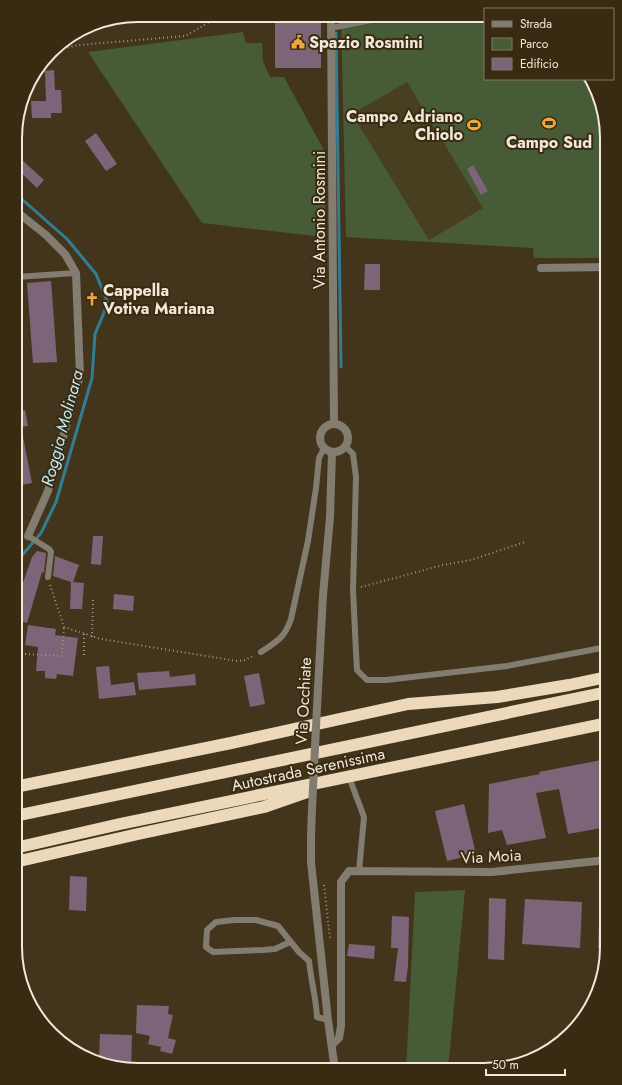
<svg xmlns="http://www.w3.org/2000/svg" width="622" height="1085" font-family="Jost,sans-serif">
<style>
.green{fill:#465b36}
.sand{fill:#473f1f}
.lines{fill:none;stroke-linecap:round;stroke-linejoin:round}
.stream{stroke:#327d94;stroke-width:3}
.building{fill:#7e6478}
.path{stroke:#a09481;stroke-width:2;stroke-dasharray:1 3;stroke-linecap:butt}
.lane{stroke:#837c70;stroke-width:6}
.street{stroke:#837c70;stroke-width:8}
.highway{stroke:#ecd9bc;stroke-width:12}
.street-bridge{stroke:#837c70;stroke-width:8}
.labels{text-anchor:middle;stroke-width:4;stroke-linejoin:round;paint-order:stroke}
.poi-label{font-size:16px;font-weight:bold;fill:#f1e8d9;stroke:#392b12;text-anchor:start}
.street-label{font-size:16px;fill:#f1e8d9;stroke:#392b12}
.water-label{font-size:17px;font-style:italic;fill:#c1e8f6;stroke:#392b12}
.rim{fill:none;stroke:#f1e8d9;stroke-width:2}
</style>
<rect width="100%" height="100%" fill="#43351c"/>
<g class="green">
<path d="M341,16l144,1v62h103l12,19 7,40v120h-73l-1,-10 -187,-11z"/>
<path d="M243,32l3,11h16l1,18 7,16h14l42,77 -1,83 -123,-14 -114,-171z"/>
<path d="M465,890l-17,180h-42l9,-178z"/>
</g>
<path class="sand" d="M407,82l76,126 -54,32 -77,-126z"/>
<g class="lines">
<g class="stream">
<path d="M336,16v5"/>
<path d="M336,33l5,334"/>
<path d="M15,575l4,-16 22,-26 15,-31 36,-124 3,-44 13,-31 -12,-29 -29,-35 -51,-45"/>
</g>
</g>
<g class="building">
<rect x="275" y="16" width="46" height="52"/>
<path d="M54,70l1,20h6l1,23h-11v5h-19l-1,-17h15l-1,-30z"/>
<path d="M96,133l21,31 -11,7 -21,-30z"/>
<path d="M22,160l22,20 -7,8 -21,-20v-2z"/>
<path d="M473,165l15,26 -7,4 -14,-26z"/>
<path d="M365,264h15v26h-16z"/>
<path d="M51,281l6,81 -24,1 -6,-80z"/>
<path d="M25,410l3,16 -7,1 11,56 -16,3v-74z"/>
<path d="M93,536h10l-2,29 -10,-1z"/>
<path d="M37,551l9,2 -2,20 -2,-1 -15,51 -12,-3v-4l4,-22 13,-37z"/>
<path d="M55,556l24,9 -6,17 11,1 -2,26h-12l1,-27 -18,-6z"/>
<path d="M114,594l20,2 -1,15 -20,-2z"/>
<path d="M28,625l28,4 -1,6 23,3 -5,38 -16,-2 -1,5 -11,-1v-7h-9l2,-24 -13,-2z"/>
<path d="M109,666l2,19 23,-3 2,13 -37,4 -3,-32z"/>
<path d="M169,671l1,6 25,-3 1,11 -57,5 -2,-17z"/>
<path d="M259,673l6,31 -15,3 -6,-31z"/>
<path d="M607,759v68l-39,7 -9,-45 -23,4 10,45 -39,7 -5,-15 -14,3 1,-49 51,-10 -1,-2z"/>
<path d="M464,804l12,50 -29,7 -12,-50z"/>
<path d="M70,876l17,1 -1,34 -17,-1z"/>
<path d="M489,898l17,1 -2,61 -16,-1z"/>
<path d="M600,898h7v50h-9z"/>
<path d="M525,899l57,3 -2,46 -58,-4z"/>
<path d="M392,916l17,1 -1,49 -2,16 -12,-1 4,-33h-7z"/>
<path d="M349,944l26,2 -1,13 -27,-3z"/>
<path d="M137,1005l32,1 -1,8 5,1 -5,23 8,2 -4,14 -12,-3 1,-4 -13,-3 2,-8 -14,-3z"/>
<path d="M100,1034l32,1 -1,34h-10l-22,-9z"/>
</g>
<g class="lines">
<g class="path">
<path d="M52,51l27,-6 106,-9 35,-20"/>
<path d="M15,552l7,-9"/>
<path d="M50,585l14,42 37,12 136,22 9,-1 8,-5"/>
<path d="M361,587l82,-22 28,-5 54,-18"/>
<path d="M92,637l1,-37"/>
<path d="M25,654l37,2 2,-29"/>
<path d="M84,655v-21"/>
<path d="M324,885l6,53"/>
</g>
<g class="lane">
<path d="M331,28l55,-11"/>
<path d="M16,277l60,-4"/>
<path d="M16,317l2,59"/>
<path d="M346,447l7,7 3,23 -3,113 3,62 1,18 10,10h19l121,-14 100,-19"/>
<path d="M28,536l21,13 2,3 -3,25"/>
<path d="M261,652c16,-11 23,-13 30,-33l17,-78 8,-53 3,-30 5,-10"/>
<path d="M349,777l15,40 -5,54"/>
<path d="M290,942l-15,7 -12,1 -50,2 -7,-5 1,-17 9,-8 19,-2h21l22,6 21,26 10,9c2,19 7,37 8,56l11,3"/>
</g>
<g class="street">
<path d="M331,16l3,407"/>
<path d="M16,211l30,24 19,19 11,19 4,103 -32,115 -20,45"/>
<path d="M541,268l66,-1"/>
<circle cx="334" cy="438" r="14"/>
<path d="M317,707l6,-112 7,-78 2,-65"/>
<path d="M312,808l-1,29v25l17,158 7,50"/>
<path d="M332,1045l7,-7 2,-12v-144l8,-11 143,1 115,-12"/>
</g>
<g class="highway">
<path d="M15,787l216,-44 177,-39 89,-7 72,-12 38,-8"/>
<path d="M15,816l592,-124"/>
<path d="M15,848l105,-24 487,-101"/>
<path d="M15,862l123,-28 126,-27 43,-15"/>
</g>
<path class="street-bridge" d="M312,808l5,-101"/>
</g>
<defs>
<g id="civic-bare" transform="scale(1.08)"><path d="M-.6-6.5H3V-4.5H.6V-3L4-1V1h2V6H-6V1h2V-1L-.6-3ZM-1.2 2.5V6h2.4V2.5Z" fill="#efa73d" stroke="#392b12" stroke-width="2.5" paint-order="stroke"/></g>
<g id="stadium-bare" transform="scale(1.08)"><path d="M0-5a6.5 5 0 1 0 0 10a6.5 5 0 1 0 0-10ZM-3.5-1.8h7v3.6h-7Z" fill="#efa73d" stroke="#392b12" stroke-width="2.5" paint-order="stroke"/></g>
<g id="church-bare" transform="scale(1.08)"><path d="M-1.2-6h2.4v3.5h3.3v2.4h-3.3V6h-2.4V-.1h-3.3v-2.4h3.3Z" fill="#efa73d" stroke="#392b12" stroke-width="2.5" paint-order="stroke"/></g>
</defs>
<g fill-rule="evenodd">
<use href="#civic-bare" x="298" y="42"/>
<use href="#stadium-bare" x="549" y="123"/>
<use href="#stadium-bare" x="474" y="125"/>
<use href="#church-bare" x="92" y="299"/>
</g>
<g class="labels">
<g class="poi-label">
<text x="309" y="48">Spazio Rosmini</text>
<text x="463" y="122" text-anchor="end">Campo Adriano<tspan x="463" dy="18">Chiolo</tspan></text>
<text x="549" y="148" text-anchor="middle">Campo Sud</text>
<text x="103" y="296">Cappella<tspan x="103" dy="18">Votiva Mariana</tspan></text>
</g>
<g class="street-label">
<text transform="translate(319 220) rotate(-90)" y="6">Via Antonio Rosmini</text>
<text transform="translate(303 701) rotate(-87)" y="6">Via Occhiate</text>
<text transform="translate(308 769) rotate(-12)" y="6">Autostrada Serenissima</text>
<text transform="translate(491 856) rotate(-3)" y="6">Via Moia</text>
</g>
<g class="water-label">
<text transform="translate(62 428) rotate(-75)" y="6">Roggia Molinara</text>
</g>
</g>
<path d="M0 0H622V1085H0ZM138 22H484A116 116 0 0 1 600 138V947A116 116 0 0 1 484 1063H138A116 116 0 0 1 22 947V138A116 116 0 0 1 138 22Z" fill="#392b12" fill-rule="evenodd"/>
<path class="rim" d="M138 22H484A116 116 0 0 1 600 138V947A116 116 0 0 1 484 1063H138A116 116 0 0 1 22 947V138A116 116 0 0 1 138 22Z"/>
<rect x="484" y="8" width="130" height="72" fill="#392b12" stroke="#837762"/>
<rect x="492" y="21" width="20" height="6" fill="#837c70" stroke="#837762"/>
<text x="520" y="28" font-size="12" fill="#f1e8d9">Strada</text>
<rect x="492" y="38" width="20" height="12" fill="#465b36" stroke="#837762"/>
<text x="520" y="48" font-size="12" fill="#f1e8d9">Parco</text>
<rect x="492" y="58" width="20" height="12" fill="#7e6478" stroke="#837762"/>
<text x="520" y="68" font-size="12" fill="#f1e8d9">Edificio</text>
<path d="M486 1069v6h79v-6" fill="none" stroke="#f1e8d9" stroke-width="2"/>
<text x="492" y="1069" font-size="12" fill="#f1e8d9" stroke="#392b12" stroke-width="3" paint-order="stroke">50 m</text>
</svg>
